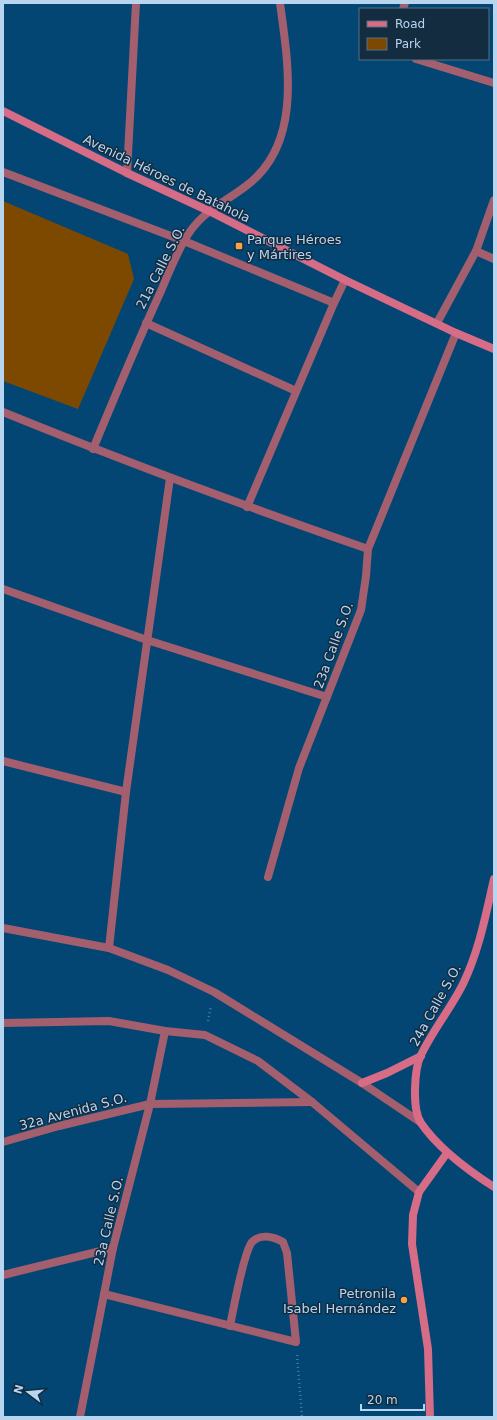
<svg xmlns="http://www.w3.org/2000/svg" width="497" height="1420" font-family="'DejaVu Sans',sans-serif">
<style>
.green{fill:#7d4900}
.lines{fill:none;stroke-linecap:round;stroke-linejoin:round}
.path{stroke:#477ca2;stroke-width:2.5;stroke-dasharray:1 3;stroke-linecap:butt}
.street{stroke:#a35f6e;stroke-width:8}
.secondary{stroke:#d66c86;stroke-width:8}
.poi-dot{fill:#f5a345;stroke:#132c40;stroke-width:1.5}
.labels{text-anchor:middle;stroke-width:3;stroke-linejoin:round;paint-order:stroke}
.street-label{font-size:13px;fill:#b8d5f0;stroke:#132c40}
.poi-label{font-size:13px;fill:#b8d5f0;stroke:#132c40;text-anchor:start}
</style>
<rect width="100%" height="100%" fill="#034673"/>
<path class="green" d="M3,201l125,53 6,25 -56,130 -75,-28z"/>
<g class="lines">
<g class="path">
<path d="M208,1021l3,-15"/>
<path d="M297,1355l5,62"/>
</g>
<g class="street">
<path d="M403,9l2,-6"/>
<path d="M416,59l78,24"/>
<path d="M3,172l181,69 150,62 11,-23"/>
<path d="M127,173l9,-170"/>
<path d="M476,251l18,8"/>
<path d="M146,323l150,68"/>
<path d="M437,323l39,-72 18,-51"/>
<path d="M3,412c120,49 242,94 365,137"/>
<path d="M93,449c22,-53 44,-106 68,-158 7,-17 14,-34 23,-50 16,-29 37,-36 62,-55 57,-42 42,-123 34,-183"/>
<path d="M247,507l87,-204"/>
<path d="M3,589l144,51 180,57"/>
<path d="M3,761l123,31"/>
<path d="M268,877l31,-109 62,-158 5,-34 2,-27 88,-216"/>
<path d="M3,928l106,20 59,22 46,22 148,91 58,39"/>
<path d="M109,948l17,-156 44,-314"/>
<path d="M3,1023l106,-2 56,10 40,4 53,26 54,41 107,90"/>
<path d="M3,1142l56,-16 91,-22 162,-2"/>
<path d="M3,1275l110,-27"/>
<path d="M104,1294l192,48 -9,-89 -4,-11c-9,-5 -22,-9 -31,0 -8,9 -19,69 -22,84"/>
<path d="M80,1417l33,-169 37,-144 15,-73"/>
</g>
<g class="secondary">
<path d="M3,111l124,62 82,38 136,69 111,53 38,16"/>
<path d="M494,879c-8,35 -15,72 -31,105 -12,24 -30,46 -42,71 -7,14 -9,55 0,68 17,25 48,48 73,64"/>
<path d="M362,1083l25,-10 34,-17"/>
<path d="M430,1417l-2,-68 -16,-105 1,-29 6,-23 28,-39"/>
</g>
</g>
<g class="poi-dot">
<rect x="235" y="242" width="8" height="8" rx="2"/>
<circle cx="404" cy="1300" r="4"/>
</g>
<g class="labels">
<g class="street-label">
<text transform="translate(167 178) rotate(26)" y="5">Avenida Héroes de Batahola</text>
<text transform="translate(160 267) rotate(-63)" y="5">21a Calle S.O.</text>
<text transform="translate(333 645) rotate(-70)" y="5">23a Calle S.O.</text>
<text transform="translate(435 1005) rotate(-61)" y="5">24a Calle S.O.</text>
<text transform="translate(73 1111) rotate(-15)" y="5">32a Avenida S.O.</text>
<text transform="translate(108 1221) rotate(-77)" y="5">23a Calle S.O.</text>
</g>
<g class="poi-label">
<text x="247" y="244">Parque Héroes<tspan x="247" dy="15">y Mártires</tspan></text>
<text x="396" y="1298" text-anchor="end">Petronila<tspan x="396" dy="15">Isabel Hernández</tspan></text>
</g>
</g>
<rect width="497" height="1420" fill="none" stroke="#b8d5f0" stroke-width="8"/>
<rect x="359" y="8" width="130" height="52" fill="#132c40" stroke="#557086"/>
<rect x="367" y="21" width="20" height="6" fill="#d66c86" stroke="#557086"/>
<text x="395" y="28" font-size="12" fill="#b8d5f0">Road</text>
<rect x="367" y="38" width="20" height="12" fill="#7d4900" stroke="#557086"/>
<text x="395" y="48" font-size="12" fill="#b8d5f0">Park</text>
<g transform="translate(28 1392) rotate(286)" stroke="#132c40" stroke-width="3" paint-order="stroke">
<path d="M0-3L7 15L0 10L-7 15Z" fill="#b8d5f0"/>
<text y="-6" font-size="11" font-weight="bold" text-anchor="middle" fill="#b8d5f0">N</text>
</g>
<path d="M361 1404v6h63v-6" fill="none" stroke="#b8d5f0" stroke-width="2"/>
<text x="367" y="1404" font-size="12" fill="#b8d5f0" stroke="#132c40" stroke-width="3" paint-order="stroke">20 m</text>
</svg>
